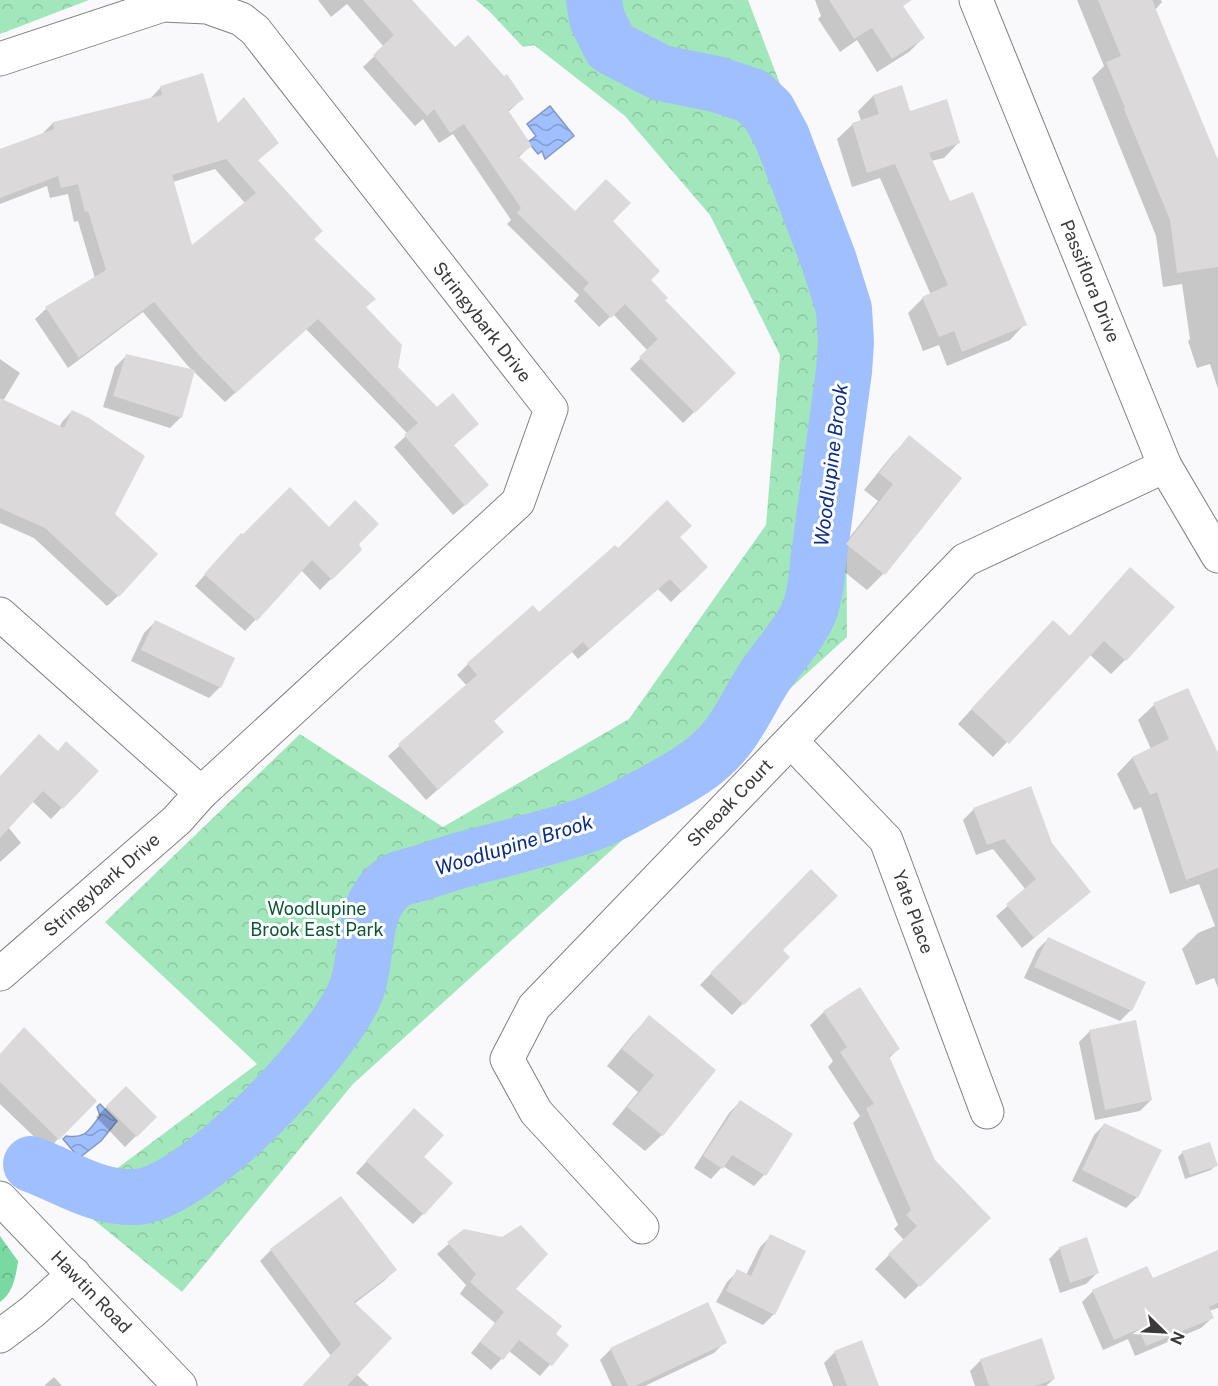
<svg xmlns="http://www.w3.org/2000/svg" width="1218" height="1386" font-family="'Public Sans',sans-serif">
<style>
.forest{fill:url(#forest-crowns)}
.park{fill:url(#park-crowns)}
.water{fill:url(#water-waves);stroke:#8197c4;stroke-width:1.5}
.shadow{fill:#0003;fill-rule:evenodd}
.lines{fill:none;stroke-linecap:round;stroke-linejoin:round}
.river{stroke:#9fbffe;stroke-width:56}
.building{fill:#dbd9da;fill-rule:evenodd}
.minor-casing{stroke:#818283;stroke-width:35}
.secondary-casing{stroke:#818283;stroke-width:35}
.minor{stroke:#fff;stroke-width:33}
.secondary{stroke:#fff;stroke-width:33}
.labels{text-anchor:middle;stroke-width:6;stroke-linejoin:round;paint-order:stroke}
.street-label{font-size:18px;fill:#3a3a3b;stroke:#fff}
.park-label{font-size:18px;fill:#0c5633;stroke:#fff}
.water-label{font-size:20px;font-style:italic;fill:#0b2e85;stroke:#fff}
</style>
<defs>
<pattern id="forest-crowns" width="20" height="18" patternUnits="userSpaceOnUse" patternTransform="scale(1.5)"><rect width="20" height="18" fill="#7ad9a1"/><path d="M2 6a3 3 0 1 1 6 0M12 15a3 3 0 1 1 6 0" fill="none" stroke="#65b184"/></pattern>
<pattern id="park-crowns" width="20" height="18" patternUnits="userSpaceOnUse" patternTransform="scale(1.5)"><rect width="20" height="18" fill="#a2e7bc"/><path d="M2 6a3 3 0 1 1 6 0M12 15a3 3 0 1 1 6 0" fill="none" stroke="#8cc7a2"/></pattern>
<pattern id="water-waves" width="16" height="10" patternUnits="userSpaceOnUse" patternTransform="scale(1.5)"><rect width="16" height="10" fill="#9fbffe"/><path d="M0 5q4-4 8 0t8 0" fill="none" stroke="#839ccf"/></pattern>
</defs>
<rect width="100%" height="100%" fill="#f9f9fb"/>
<path class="forest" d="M0,1236l18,25c-2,15 -5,32 -18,41z"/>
<g class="park">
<path d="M0,0h89l-89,34z"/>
<path d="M476,0h272l56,147 64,213 -22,109 1,168 -494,447 -171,208 -110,-90 185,-138 -152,-142 195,-188 143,93 186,-108 137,-194 14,-170 -70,-140 -85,-99 -91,-71 -11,2 -34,-36z"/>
</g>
<g class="water">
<path d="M550,106l24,30 -29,23 -3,-8 -4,3 -10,-12 8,-6 -9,-12z"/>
<path d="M100,1104l17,17 -16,20 -22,17 -16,-19 3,-3c20,3 22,-5 34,-20l-3,-9z"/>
</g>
<g class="shadow">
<path d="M318,0h92l45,49 67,50 -14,13 22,34 -12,12 57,55 36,8 52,79 71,73 -51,50 -53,-54 18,-18 -35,-37 -14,13 -25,-26 5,-6 -72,-71 4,-4 -58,-86 -14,9 -16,-24 -8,7 -52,-59 21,-20 -37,-43 -16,13z"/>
<path d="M815,0h83l25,38 -14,14 -32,20 -20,-32 -17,12 -22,-33 3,-3z"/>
<path d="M1077,0h84l1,2 -7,8 63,154v225l-8,-25 -13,4 -9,-27 2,-2 -8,-55 -19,3 -7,-51 -64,-158 12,-12z"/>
<path d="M161,87l56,39 60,17 -20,18 107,147 33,59 40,42 29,25 -13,12 23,50 -23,19 -59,-68 14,-13 -102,-105 -81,73 -38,-37 -44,-53 -75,56 -33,-49 11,-10 49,-31 -17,-57 -4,1 -6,-28 -18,4 -3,-12 -47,18v-53l42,-17 11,-11 97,-24zM215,169l30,34 -54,45 -18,-66z"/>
<path d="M901,87l8,26 50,29 -15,16 -13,3 18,42 76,121 -15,16 -63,26 -8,-21 -16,6 -15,-38 15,-15 8,-3 -51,-117 -28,9 -15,-48 16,-15 8,-3 -3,-10 15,-15z"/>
<path d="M126,356l55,61 -11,11 -67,-21 12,-40z"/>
<path d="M0,359l20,14 -17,28 56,27 3,-6 10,-11 41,103 5,82 -11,10 -73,-68 -34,-15z"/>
<path d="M910,437l50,41 -77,96 -16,16 -36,-29 47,-60 -14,-11 29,-36z"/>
<path d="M328,529l29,15 3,6 -40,40 -19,-20 -56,61 -50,-45 36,-41z"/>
<path d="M678,537l28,30 -35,35 -13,-13 -80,70 -6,-7 -80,69 -1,22 -65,57 -38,-44 79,-70 -10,-11 11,-11 71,-50 78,-64z"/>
<path d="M1116,583l9,77 -14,14 -22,-20 -96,103 -35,-33 81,-88 30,1z"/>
<path d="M155,622l65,65 -11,11 -78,-37 13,-28z"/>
<path d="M1154,705l64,51v232l-4,-10 -18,7 -14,-36 16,-16 17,-7 -16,-42 -29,10 -29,-87 -7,3 -17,-36 15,-16 19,-9 -13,-29z"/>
<path d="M57,752l40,19 -46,48 -19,-18 -24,26 13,16 -21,19v-85z"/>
<path d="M974,809l77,35 27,58 -56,46 -26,-32 30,-26 -33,-41 -17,6 -13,-35z"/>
<path d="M811,871l-30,79 7,7 -56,58 -32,-30z"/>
<path d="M1048,939l83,71 -11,11 -96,-43 13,-28z"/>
<path d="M824,1012l74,37 -9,9 45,103 55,57 -84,81 -30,-30 29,-29 -10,-11 4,-4 -45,-102 7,-7 -32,-49 5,-6 -23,-36z"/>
<path d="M649,1017l13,118 -17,16 -33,-27 26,-32 -31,-26 26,-32z"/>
<path d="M1090,1031l61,69 -11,11 -45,9 -16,-78z"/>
<path d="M0,1055l58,84 -10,11 -48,-46z"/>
<path d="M126,1088l29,29 -30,30 -29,-30z"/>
<path d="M740,1102l51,33 -27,40 -10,11 -31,-20 -12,13 -17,-11 35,-55z"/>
<path d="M404,1120l18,37 1,57 -10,10 -57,-51z"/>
<path d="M1105,1124l32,73 -11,11 -54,-27 22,-46z"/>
<path d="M1183,1152l33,13 -5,5 -26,9 -7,-22z"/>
<path d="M465,1230l88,104 14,11 -27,31 -31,-25 -18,19 -20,-17 24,-30 -35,-29 6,-9 -29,-31z"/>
<path d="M771,1236l3,78 -11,11 -47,-23 11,-20 11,-11 8,4 14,-28z"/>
<path d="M1060,1248l37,25 -11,11 -26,9 -11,-34z"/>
<path d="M271,1250l124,20 -11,11 -30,23 2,70 13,12h-66l28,-30 -71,-95z"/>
<path d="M1218,1252v56l-9,3 3,7 -11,10 -66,28 -7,-17 -25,11 -21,-48 11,-11 59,-11z"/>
<path d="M725,1342l-11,11 -69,33h-33l-12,-26 11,-11z"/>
<path d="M835,1352l43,34h-45l-9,-23z"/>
<path d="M981,1360l73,19 -8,7h-71l-5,-15z"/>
<path d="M54,1377l8,9h-18z"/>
</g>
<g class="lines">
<path class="river" d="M31,1164c35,13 66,35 105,33 60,-3 201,-153 221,-209 12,-35 2,-83 38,-107 7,-4 18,-6 26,-8 25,-9 50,-16 75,-22 31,-9 65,-16 96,-28 20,-8 40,-20 60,-30 20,-11 43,-23 60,-39 24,-21 36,-52 53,-78 14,-20 35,-43 44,-64 6,-16 8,-32 9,-49l26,-192 2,-29 -2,-33 -15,-48 -47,-124 -14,-26 -16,-15 -36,-12 -55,-11 -50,-26 -14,-28 -3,-19"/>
</g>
<g class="building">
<path d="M363,0h49l43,47 13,-12 36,41 3,-2 17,25 -16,11 24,36 -14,10 57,55 31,-32 25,24 -18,18 47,50 -9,9 17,18 -3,2 71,73 -41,40 -56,-56 19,-18 -33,-35 -14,14 -28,-29 6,-6 -72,-70 4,-5 -57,-84 -14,9 -16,-24 -7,7 -54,-61 21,-20z"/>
<path d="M829,0h83l-9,6 22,32 -33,21 -20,-31 -18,11z"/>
<path d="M1098,0h54l66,160v107l-41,6 -7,-53 -46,-111 1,-1 -19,-46 15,-6z"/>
<path d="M203,73l15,50 26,-26 35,46 -21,17 65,71 -9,8 62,60 -10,8 36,38 -4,22 39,40 16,-14 26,31 -25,21 35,40 -24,21 -61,-71 14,-12 -100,-104 -82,74 -38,-39 -44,-52 -75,56 -34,-51 61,-37 -18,-59 -3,1 -7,-28 -17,4 -3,-12 -58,22v-49l54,-20 -1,-7 109,-27 -2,-9zM226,159l30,34 -64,52 -20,-70z"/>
<path d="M902,85l8,26 37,-12 13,44 -31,10 21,48 23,-9 54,133 -65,27 -8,-21 -15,6 -17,-40 26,-12 -53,-121 -28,9 -15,-50 27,-9 -6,-19z"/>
<path d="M126,354l69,16 -13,48 -69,-22z"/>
<path d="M0,398l64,30 8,-18 17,8 56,38 -30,58 43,40 -39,43 -74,-69 -45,-20z"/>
<path d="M909,435l53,43 -77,97 -39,-31 47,-60 -14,-11z"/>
<path d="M290,487l39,40 26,-27 24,24 -20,20 3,6 -30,30 -20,-20 -55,61 -53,-47 37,-41 2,1z"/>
<path d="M667,500l25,26 -12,11 28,30 -26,25 -12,-13 -81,70 -6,-7 -89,79 10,11 -66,58 -40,-46 79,-69 -10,-12 66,-58 6,7 76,-67 3,3z"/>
<path d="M1130,567l45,40 -49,54 -22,-20 -95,103 -38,-35 82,-89 17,16z"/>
<path d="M155,620l80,38 -14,30 -80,-38z"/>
<path d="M1188,688l30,65v115l-32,12 -29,-88 -7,3 -18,-38 37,-18 -16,-36z"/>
<path d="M39,734l19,17 8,-10 33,30 -36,38 -20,-18 -43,47v-62z"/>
<path d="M1031,786l21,57 39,49 -57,46 -28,-34 30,-25 -32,-40 -17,6 -14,-37z"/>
<path d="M811,869l27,27 -55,54 7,7 -46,48 -34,-32z"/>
<path d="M1048,937l98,45 -14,29 -98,-44z"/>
<path d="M860,987l40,62 -11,7 46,104 56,58 -71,69 -32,-33 29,-28 -11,-11 5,-5 -45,-102 8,-4 -34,-52 7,-5 -24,-36z"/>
<path d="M649,1015l67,55 -53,66 -36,-29 27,-32 -32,-26z"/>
<path d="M1136,1020l16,80 -47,10 -16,-80z"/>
<path d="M24,1027l73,74 -38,39 -59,-58v-28z"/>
<path d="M126,1086l31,31 -20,20 -31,-31z"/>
<path d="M740,1100l53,34 -27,42 -34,-21 -9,14 -20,-13z"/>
<path d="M414,1108l30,27 -20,22 29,26 -29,32 -58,-54z"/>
<path d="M1104,1123l58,27 -24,48 -56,-28z"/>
<path d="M1210,1142l8,24 -28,9 -8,-24z"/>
<path d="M341,1196l56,74 -43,32 38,36 -45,48h-45l39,-42 -71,-95z"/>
<path d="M521,1225l27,29 -32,35 46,37 -6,8 13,11 -17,21 -33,-26 -16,20 -23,-18 24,-30 -34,-30 6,-8 -29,-32 17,-13 38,8z"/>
<path d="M770,1234l36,17 -31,64 -49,-24 11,-22 14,7z"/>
<path d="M1087,1237l12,36 -29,10 -11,-36z"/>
<path d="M1218,1250v53l-9,4 5,11 -68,28 -7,-17 -25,11 -22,-50 55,-24 6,12z"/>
<path d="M708,1302l19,41 -92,43h-7l-18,-38z"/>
<path d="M1042,1338l13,41 -20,7h-46l-9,-27z"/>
<path d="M862,1340l17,46h-32l-13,-35z"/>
</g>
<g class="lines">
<g class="minor-casing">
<g id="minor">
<path d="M976,0l189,466 53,90"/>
<path d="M0,59l163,-54 44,2 34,12 14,11 296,379 -33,93 -317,291 -24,27 -177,154"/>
<path d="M0,614l201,179"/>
<path d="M791,741l95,99 101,272"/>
<path d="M642,1227l-106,-115 -29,-53 27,-52 431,-447 200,-94"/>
<path d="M0,1336l32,-24 42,-38"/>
</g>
</g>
<g class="secondary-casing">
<path id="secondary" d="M0,1198l180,188"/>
</g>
<use href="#minor" class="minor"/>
<use href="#secondary" class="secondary"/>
</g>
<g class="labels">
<g class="street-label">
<text transform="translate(1090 281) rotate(68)" y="6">Passiflora Drive</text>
<text transform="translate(482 322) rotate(52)" y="6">Stringybark Drive</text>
<text transform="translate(730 803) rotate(-46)" y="6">Sheoak Court</text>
<text transform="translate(102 885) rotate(-41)" y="6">Stringybark Drive</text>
<text transform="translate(913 912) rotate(70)" y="6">Yate Place</text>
<text transform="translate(91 1292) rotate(46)" y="6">Hawtin Road</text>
</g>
<g class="park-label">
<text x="317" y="915">Woodlupine<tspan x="317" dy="21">Brook East Park</tspan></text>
</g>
<g class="water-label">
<text transform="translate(831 465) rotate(-83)" y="7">Woodlupine Brook</text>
<text transform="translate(514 845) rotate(-17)" y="7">Woodlupine Brook</text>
</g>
</g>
<g transform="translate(1164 1332) rotate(114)" stroke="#ffffff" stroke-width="4.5" paint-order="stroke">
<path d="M0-4.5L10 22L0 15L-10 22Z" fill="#3a3a3b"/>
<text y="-9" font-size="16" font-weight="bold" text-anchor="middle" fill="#3a3a3b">N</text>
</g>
</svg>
